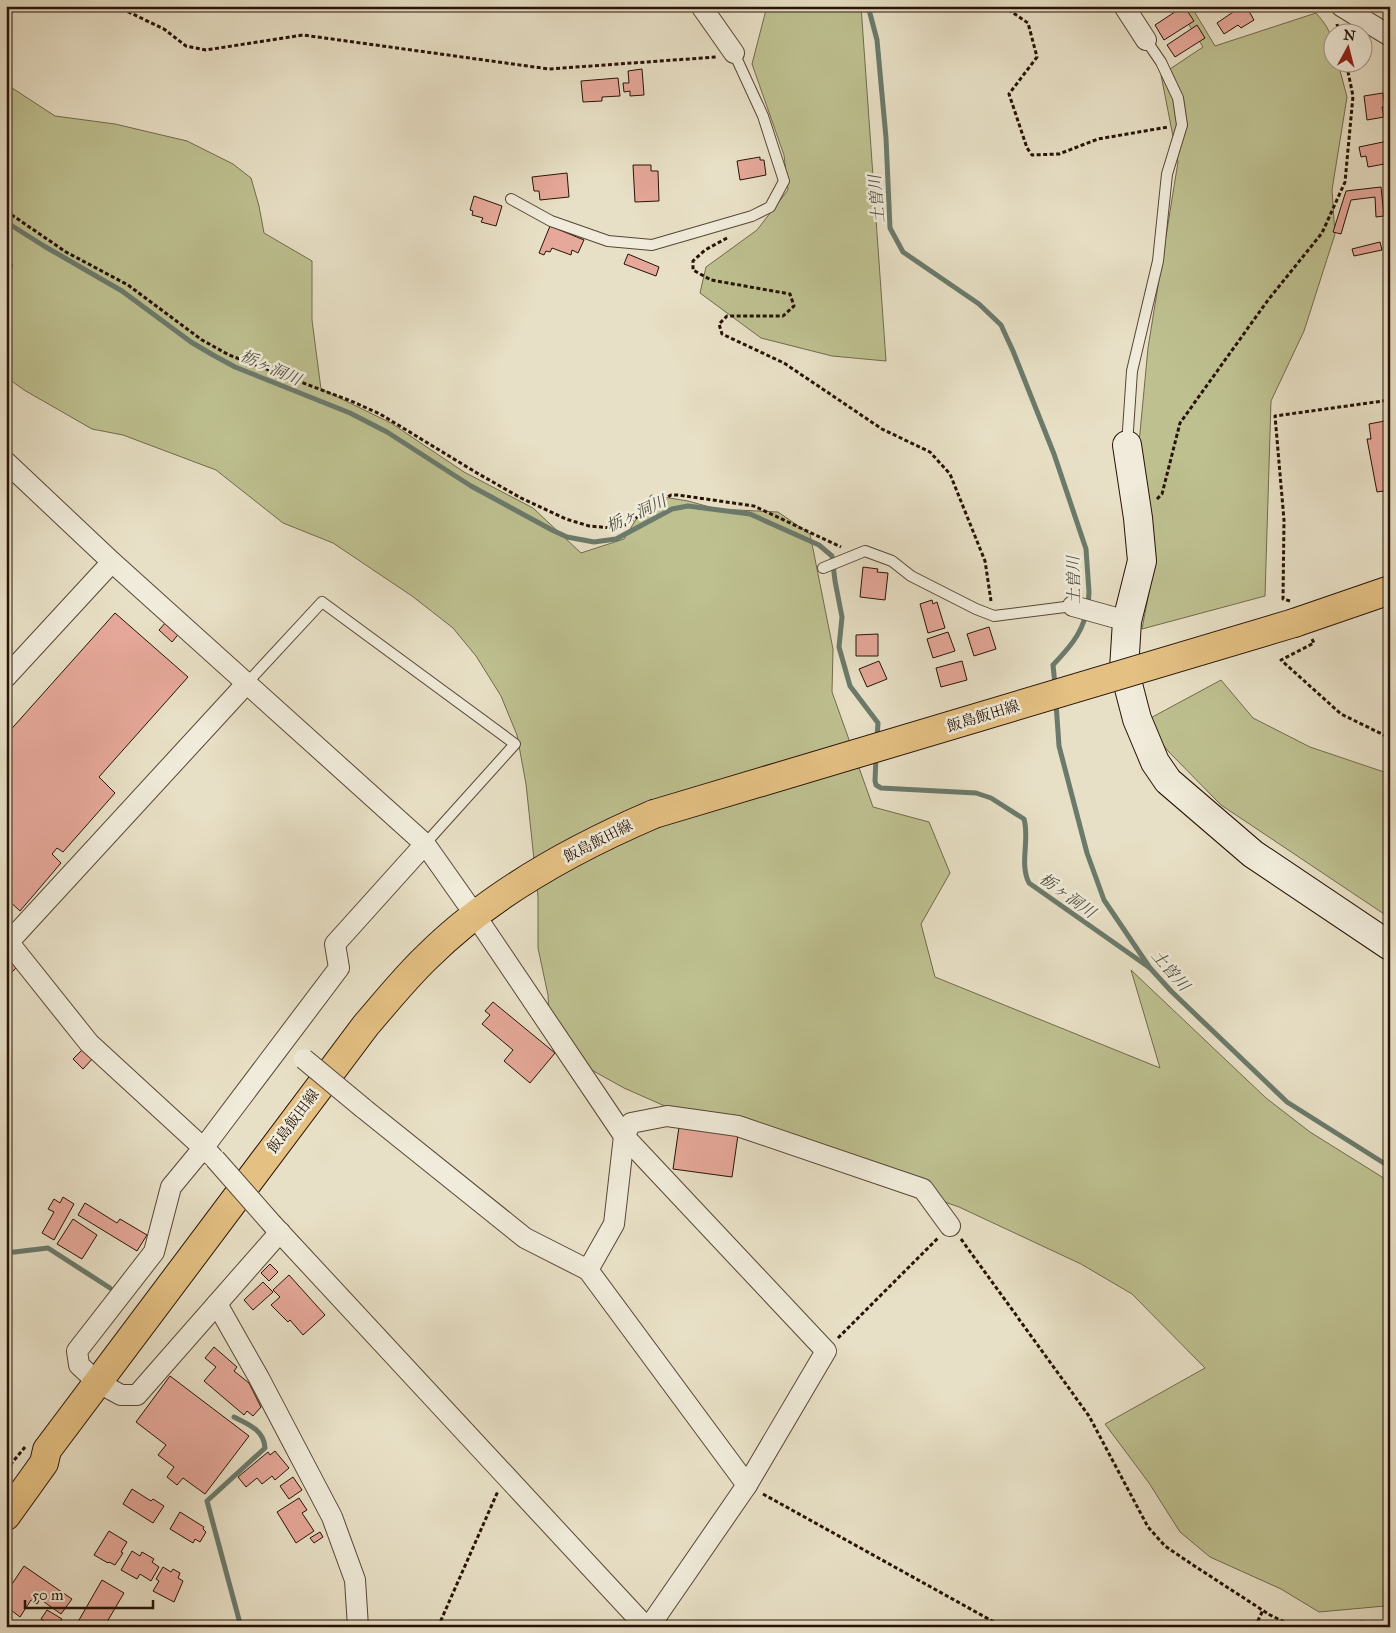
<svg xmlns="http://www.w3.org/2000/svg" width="1396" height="1633" font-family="'IM FELL Great Primer','Noto Serif JP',serif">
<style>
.green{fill:#bec090;stroke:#726a4b}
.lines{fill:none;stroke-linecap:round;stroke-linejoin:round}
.stream{stroke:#6b7a6b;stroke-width:5}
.building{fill:#e6a89a;stroke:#271306}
.lane-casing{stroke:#574636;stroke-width:12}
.street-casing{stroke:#574636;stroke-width:22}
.secondary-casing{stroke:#271306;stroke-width:30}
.primary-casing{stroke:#271306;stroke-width:30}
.path{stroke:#271306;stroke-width:3;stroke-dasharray:4 2.5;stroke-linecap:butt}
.lane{stroke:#f0ebda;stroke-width:10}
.street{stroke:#f0ebda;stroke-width:20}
.secondary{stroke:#f0ebda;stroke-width:28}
.primary{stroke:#e4c083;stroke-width:28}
.street-bridge-casing{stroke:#574636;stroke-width:22;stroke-linecap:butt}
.primary-bridge-casing{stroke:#271306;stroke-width:30;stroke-linecap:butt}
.street-bridge{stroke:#f0ebda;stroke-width:20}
.primary-bridge{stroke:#e4c083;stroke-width:28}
.labels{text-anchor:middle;stroke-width:5;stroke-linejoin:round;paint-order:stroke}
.street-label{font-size:15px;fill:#271306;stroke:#f0ebda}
.water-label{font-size:16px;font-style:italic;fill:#4f4f41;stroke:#f0ebda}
</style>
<rect width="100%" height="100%" fill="#e8e0c6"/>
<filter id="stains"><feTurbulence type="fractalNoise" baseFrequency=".004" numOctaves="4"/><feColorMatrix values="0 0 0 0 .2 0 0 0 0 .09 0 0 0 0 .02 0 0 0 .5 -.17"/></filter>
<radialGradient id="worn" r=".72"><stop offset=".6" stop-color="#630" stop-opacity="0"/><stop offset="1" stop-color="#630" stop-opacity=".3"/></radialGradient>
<g class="green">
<path d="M767,6h94l25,355 -54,-5 -71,-18 -61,-45 6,-26 51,-37 31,-40 -4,-35 -32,-91z"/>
<path d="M1177,6h14l24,40 101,-33c16,18 17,26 18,49l4,1 9,34 -15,93 3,44 -31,97 -33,70 -6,195 -123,33 12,-63 -15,-123 9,-95 30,-186 -17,-87 42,-28z"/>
<path d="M6,84l49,32 60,8 72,17 46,23 18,14 8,28 5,27 48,28v59l9,69 70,34 73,49 69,36 48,45 43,-14 27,-44 37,6 29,8 61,3 32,22 23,115 -1,43 41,115 56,15 21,51 -29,51 14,53 225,91 -29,-98 135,128 44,34 80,50v427l-5,-3 -66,6 -38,-23 -71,-32 -30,-25 -31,-49 -44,-59 100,-56 -73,-74 -51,-30 -122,-57 -97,-34 -170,-55 -68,-30 -36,-20 -38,-37 -2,-36 -10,-47v-51l-12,-113 -9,-49 -16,-39 -25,-40 -23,-28 -41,-32 -79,-53 -50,-20 -67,-53 -93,-35 -31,-6 -68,-39 -18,-13z"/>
<path d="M1221,680l32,38 57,29 80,27v144l-169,-113 -53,-54 -23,-30z"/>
</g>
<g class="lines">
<g class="stream">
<path d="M868,6l9,34 9,98 4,90 13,24 76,52 22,21 12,26 41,103 32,95 3,43 -1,14"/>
<path d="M6,222l38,24 78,45 69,51 22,13 22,12 115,46 37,19 84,54 81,44 15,7 27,5 22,-3 56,-30 16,-3 62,8 69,31 13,11 3,25 7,36 -3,30 11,39 28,37 -1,15"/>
<path d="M1055,685l-2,-20c15,-16 28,-30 33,-51"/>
<path d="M1056,703l3,43 28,107 17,47 46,68 21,23 116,111 103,65"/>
<path d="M876,757l-1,24 1,4 5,3 95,5 15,5 33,21c6,21 -5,44 5,64l121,85"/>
<path d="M6,1253l42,-5 62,40"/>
<path d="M234,1417c14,7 30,13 31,31l-58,53 34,126"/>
</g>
</g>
<g class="building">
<path d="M1184,6l10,15 -30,19 -9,-15z"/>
<path d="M1238,6h8l8,14 -13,8 -3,-3 -14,9 -7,-11 22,-15z"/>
<path d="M1384,6h6v15h-4z"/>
<path d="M1197,25l8,13 -30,19 -8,-12z"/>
<path d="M642,69l2,26 -14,1v-5l-6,1 -1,-9h6l-1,-12z"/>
<path d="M618,78l2,18 -18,1v4l-19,1 -2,-21z"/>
<path d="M1383,93l2,14h-3l2,10 -17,3 -3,-24z"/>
<path d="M1388,141l2,22 -22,4 -2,-11 -5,1 -2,-10z"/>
<path d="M760,157v3h4l2,15 -26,5 -3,-19z"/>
<path d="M633,165h18v6h7l1,30 -24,1z"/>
<path d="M567,173l2,24 -29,3 -1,-9h-5l-2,-14z"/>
<path d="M1381,187l3,29 -8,1 -1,-20 -24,3 -10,34 -8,-2 13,-41z"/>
<path d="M474,196l28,10 -6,20 -15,-4 2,-4 -11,-3 1,-4 -3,-1z"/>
<path d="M550,226l34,14 -6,13 -6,-3 -1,5 -19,-7 -2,4 -4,-1 -2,4 -5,-2z"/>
<path d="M1380,242l2,8 -28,6 -2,-7z"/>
<path d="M628,254l31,13 -3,9 -32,-12z"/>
<path d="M1390,420v70l-13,2 -10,-53h4l-2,-15z"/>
<path d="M863,567l15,2 -1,3 11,1 -3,27 -25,-3z"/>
<path d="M932,600l1,4 4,-2 8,26 -17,5 -8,-29z"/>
<path d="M115,613l73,64 -89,100 16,16 -52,59 -6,-4 -5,6 9,9 -41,48 -14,-13v-163z"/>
<path d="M168,620l13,11 -9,11 -13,-12z"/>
<path d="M989,627l7,22 -22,7 -7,-22z"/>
<path d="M948,632l7,19 -22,7 -6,-19z"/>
<path d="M878,634v22h-22v-21z"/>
<path d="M879,661l8,18 -20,8 -8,-18z"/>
<path d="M962,661l5,19 -26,7 -5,-19z"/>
<path d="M14,961l4,5 -9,9 -3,-3v-4z"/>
<path d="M493,1002l62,51 -25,30 -26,-22 9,-11 -31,-26 8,-9 -5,-4z"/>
<path d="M84,1048l10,9 -11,12 -10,-10z"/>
<path d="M679,1127l59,8 -6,42 -59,-8z"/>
<path d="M63,1197l11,7 -20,36 -12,-7 12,-21 -6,-3 6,-10 6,4z"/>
<path d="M85,1203l32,20 3,-4 27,16 -10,16 -59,-36z"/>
<path d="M73,1219l24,16 -15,24 -25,-15z"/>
<path d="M270,1264l8,8 -9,9 -8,-8z"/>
<path d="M289,1275l36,40 -22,20 -13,-15 -2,2 -17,-17 9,-8 -7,-7z"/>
<path d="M263,1282l10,10 -20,18 -9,-10z"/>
<path d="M214,1347l23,20 -3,4 15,12 12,24 -8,9 -6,-5 -3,4 -40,-34 12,-14 -11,-9z"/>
<path d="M170,1376l79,60 -44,58 -22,-16 -6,7 -10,-8 7,-10 -16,-12 8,-10 -30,-23z"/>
<path d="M275,1451l14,17 -14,12 -3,-4 -10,8 -5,-6 -11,9 -8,-10 30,-25 2,3z"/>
<path d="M293,1477l9,13 -13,9 -9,-13z"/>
<path d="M132,1489l19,12 2,-2 11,7 -11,17 -30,-19z"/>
<path d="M299,1498l8,12 -5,3 12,18 -18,12 -19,-31z"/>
<path d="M180,1512l24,15 -1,2 3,3 -6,10 -5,-3 -2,4 -23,-14z"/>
<path d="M109,1531l18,11 -6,10 2,1 -8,12 -6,-3 -1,1 -14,-8z"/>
<path d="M320,1532l3,5 -9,6 -4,-5z"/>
<path d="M132,1551l8,5 2,-4 12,7 -2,3 7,5 -8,14 -11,-7 -3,5 -16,-9z"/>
<path d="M24,1566l48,33 -11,15 -21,-15 -3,5 -6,-4 -11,17 -9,-7 -3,5 -2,-2v-20z"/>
<path d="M163,1567l8,5 2,-3 7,4 -2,5 5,3 -9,21 -21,-11 6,-10 -3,-2z"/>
<path d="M102,1580l22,13 -20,34h-29z"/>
<path d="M47,1610l15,9 -5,8h-4l-12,-8z"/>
</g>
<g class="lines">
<g class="lane-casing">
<g id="lane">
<path d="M511,199l40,22 57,20 44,4 100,-29 18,-9 14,-26 -21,-65 -29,-63"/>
<path d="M1127,445l5,-74 26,-110 9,-87 15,-49 -4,-27 -17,-36 -15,-22"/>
<path d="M823,568l42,-17 27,10 19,15 65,33 18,7 79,-10"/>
<path d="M247,683l75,-81 193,142 -90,100"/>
</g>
</g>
<g class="street-casing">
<g id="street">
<path d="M701,6l33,47"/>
<path d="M1124,6l22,34"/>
<path d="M1341,6l49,30"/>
<path d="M6,462l106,100 313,282 50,71 149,221 202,215 -79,134 -98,142"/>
<path d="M1073,606l54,15"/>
<path d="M6,677l106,-115"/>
<path d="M6,939l83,104 123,113"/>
<path d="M6,945l241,-262"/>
<path d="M363,1108l162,130 63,32 159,215"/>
<path d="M273,1225l373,402"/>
<path d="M280,1232l-143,163h-16l-24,-13 -18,-17 -2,-14 77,-99 17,-65 33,-40 135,-179 -4,-24 90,-100"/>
<path d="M588,1270l26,-46 10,-88 7,-13 36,-7 71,10 185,63 27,37"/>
<path d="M217,1304l42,74 73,139 23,63 3,47"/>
</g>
</g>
<g class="secondary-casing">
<path id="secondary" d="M1127,445l11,73 4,43 -15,60 -3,48 13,50 18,43 13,19 85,73 137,92"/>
</g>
<g class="primary-casing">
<g id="primary">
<path d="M1294,623l96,-33"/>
<path d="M6,1516l38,-53 3,-13 319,-425c20,-23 39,-47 61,-68 63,-63 145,-108 227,-143"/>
</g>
</g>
<g class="path">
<path d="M116,6l48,23 22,17 20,4 97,-15 246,34 167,-12"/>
<path d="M1003,6l25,17 9,34 -28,37 18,54 5,7 27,-1 39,-15 70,-12"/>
<path d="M1337,24l2,8"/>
<path d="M6,211l60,41 62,33 74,55 27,15 122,46 29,13 97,59 44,25 45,21 23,7 23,2 13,-3 46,-30h7l76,11 87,41"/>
<path d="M727,238l-22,12 -12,11v9l18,10 79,14 4,12 -11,10h-56l-8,8 3,10 62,29 98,66 48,23 20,22 35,87 6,40"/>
<path d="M6,253l6,10 -6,23"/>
<path d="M1157,499l5,-5 18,-71 88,-123 54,-67 23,-51 8,-86 -7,-34"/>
<path d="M1290,601l-7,-2 1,-79 -9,-104 115,-16"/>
<path d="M1312,639l2,4 -33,17 60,54 49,24"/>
<path d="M961,1239l128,177 59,111 17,19 28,19 77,50 25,12"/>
<path d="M838,1338l100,-100"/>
<path d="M6,1470l19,-23"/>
<path d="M763,1494l240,133"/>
<path d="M438,1627l60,-136"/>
<path d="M1255,1627l8,-17"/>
<path d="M1335,1627l27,-5 17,5"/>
</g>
<use href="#lane" class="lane"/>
<use href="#street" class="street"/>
<use href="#secondary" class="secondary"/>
<use href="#primary" class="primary"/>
<g class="street-bridge-casing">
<g id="street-bridge">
<path d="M304,1059l59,49"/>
<path d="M215,1159l58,66"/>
</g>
</g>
<g class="primary-bridge-casing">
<path id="primary-bridge" d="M654,814l640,-191"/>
</g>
<use href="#street-bridge" class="street-bridge"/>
<use href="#primary-bridge" class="primary-bridge"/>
</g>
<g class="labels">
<g class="street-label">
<text transform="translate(983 716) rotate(-17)" y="5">飯島飯田線</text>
<text transform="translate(598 841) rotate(-27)" y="5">飯島飯田線</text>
<text transform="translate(293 1121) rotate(-53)" y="5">飯島飯田線</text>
</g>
<g class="water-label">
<text transform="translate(876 199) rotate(-95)" y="6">土曽川</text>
<text transform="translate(271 367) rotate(24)" y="6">栃ヶ洞川</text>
<text transform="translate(636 513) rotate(-25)" y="6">栃ヶ洞川</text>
<text transform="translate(1073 580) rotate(-91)" y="6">土曽川</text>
<text transform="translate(1068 895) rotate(36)" y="6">栃ヶ洞川</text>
<text transform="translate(1171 970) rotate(49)" y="6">土曽川</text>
</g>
</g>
<rect width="1396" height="1633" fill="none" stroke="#e8e0c6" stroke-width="25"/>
<rect x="8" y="8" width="1381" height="1618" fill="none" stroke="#271306" stroke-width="2.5"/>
<rect x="12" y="12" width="1371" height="1608" fill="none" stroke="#271306"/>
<g transform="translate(1348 48) rotate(7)"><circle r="24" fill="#f0ebda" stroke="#a09585"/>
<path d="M0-4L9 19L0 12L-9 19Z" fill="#8f2418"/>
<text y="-8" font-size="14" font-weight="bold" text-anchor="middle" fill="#271306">N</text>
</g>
<path d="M25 1600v8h128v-8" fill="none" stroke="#271306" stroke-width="2.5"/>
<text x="32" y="1600" font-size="15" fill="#271306" stroke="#f0ebda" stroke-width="4" paint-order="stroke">50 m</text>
<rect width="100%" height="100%" filter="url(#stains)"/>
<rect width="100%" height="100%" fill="url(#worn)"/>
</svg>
